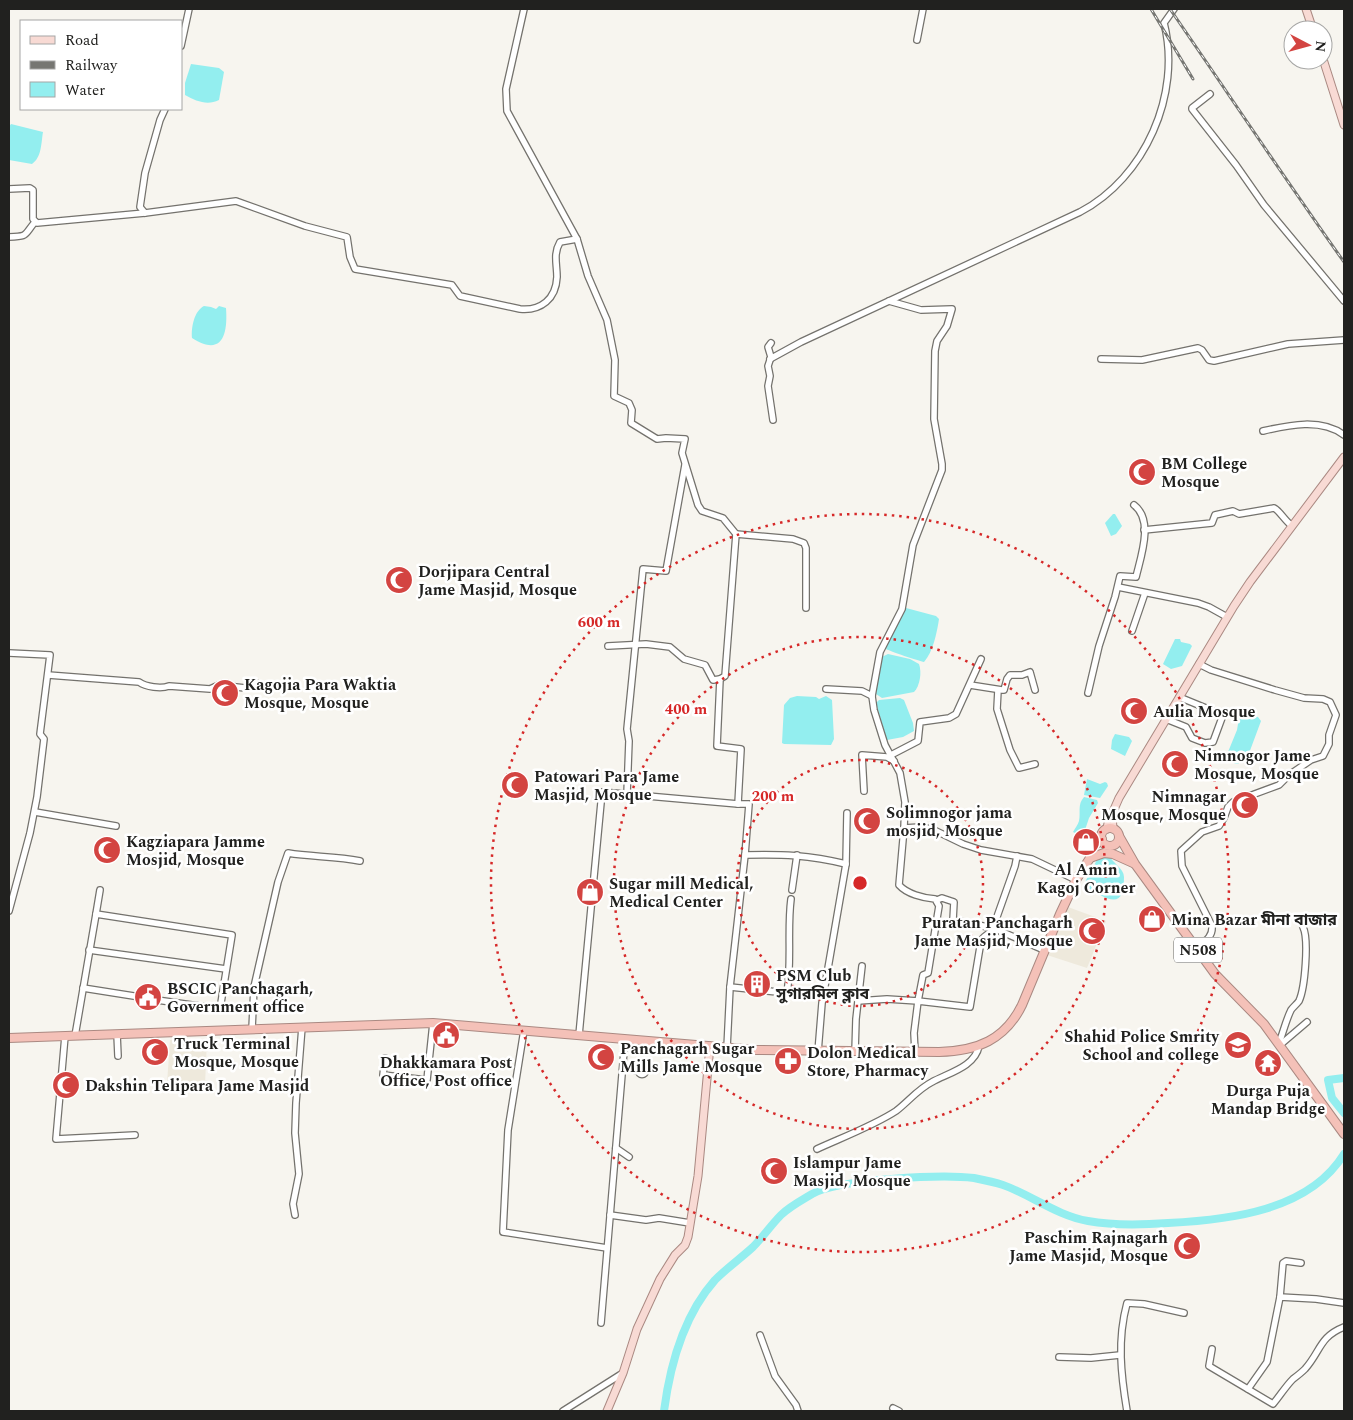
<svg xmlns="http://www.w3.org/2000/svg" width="1353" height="1420" font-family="Spectral,'Noto Sans Bengali',serif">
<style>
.built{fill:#eee9dc}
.water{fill:#93eeef}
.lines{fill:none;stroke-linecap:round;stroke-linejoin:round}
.river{stroke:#93eeef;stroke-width:8}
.minor-casing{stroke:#74726d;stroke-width:8}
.major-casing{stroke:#aa8982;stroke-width:9}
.highway-casing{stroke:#aa8982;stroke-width:10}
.minor{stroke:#fff;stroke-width:5.5}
.major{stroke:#f8dad4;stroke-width:7}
.highway{stroke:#f4c1b8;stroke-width:8}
.rail-casing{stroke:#767672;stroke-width:3}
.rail{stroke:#fff;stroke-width:1;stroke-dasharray:4;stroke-linecap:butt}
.ring{fill:none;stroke:#d62828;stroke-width:2.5;stroke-dasharray:2.5 5}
.labels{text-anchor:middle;stroke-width:5;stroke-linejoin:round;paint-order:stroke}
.shield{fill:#fff;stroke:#646462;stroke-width:1}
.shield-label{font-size:15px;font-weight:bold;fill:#21211f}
.poi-label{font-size:16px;font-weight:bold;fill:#21211f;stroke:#fff;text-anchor:start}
.centre{fill:#d62828;stroke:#fff;stroke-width:2.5}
.ring-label{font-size:15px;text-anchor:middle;font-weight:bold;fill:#d62828;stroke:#fff;stroke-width:5;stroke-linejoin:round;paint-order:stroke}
</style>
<rect width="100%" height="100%" fill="#f7f5ef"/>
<g class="built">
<path d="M1068,907l38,14 -19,47 -40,-13z"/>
<path d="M170,1040h37l-2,45 -38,-1z"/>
</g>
<g class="water">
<path d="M191,64l28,4 5,4 -5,28c-12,6 -23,1 -34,-5v-12z"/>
<path d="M11,124l32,8c-2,11 -1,25 -11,32l-23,-4v-33z"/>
<path d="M204,306l7,1 5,2 3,-3 7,2c2,27 -4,49 -34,30 -1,-10 2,-27 12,-32z"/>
<path d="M1113,514h2l7,12 -6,8 -5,2 -6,-13z"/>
<path d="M906,608l30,8 3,3c-2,13 -6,33 -15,43 -5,-1 -35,-11 -38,-13l6,-17z"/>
<path d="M1175,639h5l1,3 9,2 2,2 -10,20 -11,3 -8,-5z"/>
<path d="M888,654l22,5 9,5c3,8 1,22 -5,28l-32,6 -6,-4 6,-37z"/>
<path d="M797,696l19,1 3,2 7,-3 6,4 2,39 -3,6 -47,-1 -2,-1 2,-38 6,-7z"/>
<path d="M900,698l4,2 9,23 1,8 -11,6 -16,3 -11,-37 3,-3z"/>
<path d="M1247,714l11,3 3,4 -13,35 -2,5 -10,3c-4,-1 -9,-6 -8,-12l9,-22 2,-12z"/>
<path d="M1115,734l14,3 3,4 -7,15 -14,-7 1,-9z"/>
<path d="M1087,779l13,5 5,-2 2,1 1,3 -8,12 -16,-3z"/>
<path d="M1084,797l13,3 1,3 -9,15 -5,15 -3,3 -8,-4c2,-4 5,-7 6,-11 2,-9 -2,-16 5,-24z"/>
<path d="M1109,855c3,8 15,13 15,22 0,19 -4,29 -24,18 -6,-3 -13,-6 -16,-11l14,-26z"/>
</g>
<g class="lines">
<g class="river">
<path d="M1344,1078l-16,2 4,18 12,15"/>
<path d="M664,1411c6,-46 19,-95 51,-131 12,-12 26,-22 38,-33 10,-10 18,-22 28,-32 8,-8 21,-15 31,-21 27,-15 131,-20 162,-16 10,2 20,4 29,7 28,10 55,31 85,36 27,5 53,4 80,2 61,-3 141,-12 176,-69"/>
</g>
<g class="minor-casing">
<g id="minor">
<path d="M524,9l-18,80 1,22 70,128 11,37 19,44 8,40 -1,36 15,7 3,7 -1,13 26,16 9,-1 19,1 -3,14 16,52 4,6 21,7 13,16"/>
<path d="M917,40l6,-31"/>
<path d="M181,46l8,-37"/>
<path d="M1210,94l-18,14v1l44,56 28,40 80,96"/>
<path d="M9,189l21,-1 3,2v29l4,4 108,-10 91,-12 69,25 42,11 3,20 5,12 97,16 8,11 60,13c21,2 36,-10 37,-32 0,-13 -4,-23 3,-35l17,-3"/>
<path d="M145,213l-5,-6 5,-34 15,-53 5,-11"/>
<path d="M9,237c20,-1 14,-1 26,-15"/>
<path d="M889,301l32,9 31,-1 -5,17 -10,15 -2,10 -1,68 8,45v6l-29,75 -11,64 -22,43 -8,44 2,14 11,35 15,28 5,29 -1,26 16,-1 12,2 31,15 18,6 51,9 44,21"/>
<path d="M771,343l-3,4 3,10 -3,9 2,10 -2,10 5,34"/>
<path d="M770,359l31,-17 279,-130c65,-34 102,-118 84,-189l10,-14"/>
<path d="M1101,359l41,1 56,-12 4,2 7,10 5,1 74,-17 56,-4"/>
<path d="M1263,431c26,-6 58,-13 81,4"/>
<path d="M1144,530l68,-7 3,-8 18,-4 6,3 35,-6c5,2 11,13 18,18"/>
<path d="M1118,587l80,16 11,4 18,10"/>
<path d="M1132,631l13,-38"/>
<path d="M608,646l38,-2 24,3 14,12 21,6 8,15 7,-1"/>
<path d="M9,653l41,2 -10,79 4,5 -7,58 -7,36 -21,78"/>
<path d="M48,675l91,7c7,5 22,7 30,4l41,3 9,-4 26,3 11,-5"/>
<path d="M970,685l32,5h2l3,-11 3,-4h12l8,-3 5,18"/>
<path d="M826,689l36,2 10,5"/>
<path d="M998,690l-1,19 13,41 9,18 16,-4"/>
<path d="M1088,693l11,-47 16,-49 5,-21 16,1c5,-21 18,-57 -2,-72"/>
<path d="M1166,719l20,8 6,11 13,5 8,-1 10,-27 -44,-18"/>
<path d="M891,755l27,-14 2,-19 29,-4 7,-4 25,-55"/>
<path d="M864,791l-2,-36 25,2 7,4"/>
<path d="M627,794l2,-53 -2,-12 16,-160 23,2 19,-106"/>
<path d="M35,812l81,14"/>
<path d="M745,855c37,-1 64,0 101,9l-24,139 -4,49"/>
<path d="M846,864l1,-51"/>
<path d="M792,890l5,-35"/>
<path d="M937,900l5,-2 12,4 -1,18 40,8 22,-62 2,-10"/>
<path d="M96,914l4,-24"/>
<path d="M1196,948c9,-7 17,-11 16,-22l-30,-60 -1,-15 21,-19 17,-6 5,-8 4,-11 5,-5 46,-17 10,-10 22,-15 12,-4 6,-12v-9l7,-20 -6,-13 -7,-3 -19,-1 -29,-8 -64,-20 -12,-6"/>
<path d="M89,950l137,19"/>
<path d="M730,987l57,6c5,-31 0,-63 4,-94"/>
<path d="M83,988l76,12"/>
<path d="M858,1001l29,-2 31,2 5,-26 5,-2 11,-67 -4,-7c-12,-1 -28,-5 -36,-14l5,-57"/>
<path d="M252,1029l2,-42 24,-105 10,-29c24,4 48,3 72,8"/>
<path d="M524,1030l-16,100 -5,102 104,16"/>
<path d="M117,1034l1,22"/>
<path d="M579,1035l23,-243 136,12"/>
<path d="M65,1036l-9,103 79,-4"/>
<path d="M75,1036l21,-122 136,21 -12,74 -63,-9"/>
<path d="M1279,1043c4,-10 7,-23 12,-33 2,-3 6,-6 8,-9 6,-13 10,-62 4,-74"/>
<path d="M1280,1045l27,-23"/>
<path d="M727,1048l3,-61 15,-132 4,-51h-11l3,-55 -24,-3 3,-67 5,-3 11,-142 57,5 11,4 2,5v60"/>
<path d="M855,1052l1,-33 6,-53"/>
<path d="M915,1052l-1,-19 4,-32 52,6 11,-66c2,-6 9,-6 12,-13l51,22"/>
<path d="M385,1058l-2,17 44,5 6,-57"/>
<circle cx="642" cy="1071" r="3.5"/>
<path d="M623,1068l16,3"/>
<path d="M616,1148l13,9"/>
<path d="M817,1149c24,-11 58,-24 79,-38 12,-9 22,-22 36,-29 16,-9 43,-15 47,-36"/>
<path d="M295,1215l-2,-11 6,-30 -4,-41 1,-30 6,-76"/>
<path d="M610,1215l36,5 13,-2 31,5"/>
<path d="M1280,1297l3,-34 3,-2 15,2"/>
<path d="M601,1323l24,-284"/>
<path d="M760,1335l15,41 21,29 2,6"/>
<path d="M1212,1349l-3,17 64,38c7,-8 12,-17 20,-25 4,-3 8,-6 12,-10 16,-18 14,-32 39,-42"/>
<path d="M1059,1357l32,1 29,-3"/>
<path d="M1248,1389l19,-27 13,-65 36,2 28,4"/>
<path d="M893,1408l6,3"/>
<path d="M563,1411l60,-38"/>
<path d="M1127,1411c-6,-36 -10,-71 0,-108l17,1 40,9"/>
</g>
</g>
<g class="major-casing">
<g id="major">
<path d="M1306,9l7,21"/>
<path d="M1323,59l21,66"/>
<path d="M1107,829l2,-12"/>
<path d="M1113,829l-1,-15 7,-16 115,-192 16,-24 94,-125"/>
<path d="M607,1411l16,-38 14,-44 23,-50 15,-24 10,-10 3,-8 10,-61 12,-130"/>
</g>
</g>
<g class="highway-casing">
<g id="highway">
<circle cx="1110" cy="837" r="9"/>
<path d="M1119,836l16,28 80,110 49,50 80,110"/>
<path d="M1090,858l14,-5 9,1 20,9"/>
<path d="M9,1038l424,-15 323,27 183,2c38,-1 66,-12 83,-47l38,-91 16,-34 14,-22 3,-11 9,-8"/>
</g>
</g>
<use href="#minor" class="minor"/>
<use href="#major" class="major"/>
<use href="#highway" class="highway"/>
<g class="rail-casing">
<g id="rail">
<path d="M1151,9l42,70"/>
<path d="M1170,9c58,84 115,170 174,253"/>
</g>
</g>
<use href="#rail" class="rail"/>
</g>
<g class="ring">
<circle cx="860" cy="883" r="123"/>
<circle cx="860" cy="883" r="246"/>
<circle cx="860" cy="883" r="369"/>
</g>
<defs>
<g id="mosque-disc" transform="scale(1.4375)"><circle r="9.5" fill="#d34441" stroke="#fff"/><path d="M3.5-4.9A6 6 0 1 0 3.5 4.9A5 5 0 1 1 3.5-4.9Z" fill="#fff"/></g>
<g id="shop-disc" transform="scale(1.4375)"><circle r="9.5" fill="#d34441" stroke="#fff"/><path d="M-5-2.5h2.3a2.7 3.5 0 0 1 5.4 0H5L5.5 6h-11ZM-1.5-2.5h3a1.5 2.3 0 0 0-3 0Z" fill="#fff"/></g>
<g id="building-disc" transform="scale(1.4375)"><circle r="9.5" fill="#d34441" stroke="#fff"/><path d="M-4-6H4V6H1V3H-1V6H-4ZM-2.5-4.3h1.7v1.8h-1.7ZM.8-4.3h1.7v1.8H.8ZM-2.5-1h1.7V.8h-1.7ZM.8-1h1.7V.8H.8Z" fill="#fff"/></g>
<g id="civic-disc" transform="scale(1.4375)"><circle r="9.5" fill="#d34441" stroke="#fff"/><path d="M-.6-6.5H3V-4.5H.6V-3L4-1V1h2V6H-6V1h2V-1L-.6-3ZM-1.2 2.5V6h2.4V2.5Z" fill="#fff"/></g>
<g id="university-disc" transform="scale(1.4375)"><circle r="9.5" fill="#d34441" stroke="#fff"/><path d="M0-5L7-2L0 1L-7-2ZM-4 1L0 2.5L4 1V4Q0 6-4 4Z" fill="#fff"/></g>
<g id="pharmacy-disc" transform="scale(1.4375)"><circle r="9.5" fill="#d34441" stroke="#fff"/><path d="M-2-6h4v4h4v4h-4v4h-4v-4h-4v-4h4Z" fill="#fff"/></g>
<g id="temple-disc" transform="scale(1.4375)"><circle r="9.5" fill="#d34441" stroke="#fff"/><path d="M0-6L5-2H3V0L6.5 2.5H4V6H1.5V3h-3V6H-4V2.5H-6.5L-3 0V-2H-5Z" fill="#fff"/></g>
</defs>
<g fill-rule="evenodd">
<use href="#mosque-disc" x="1142" y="472"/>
<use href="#mosque-disc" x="399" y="580"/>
<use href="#mosque-disc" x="225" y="693"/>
<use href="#mosque-disc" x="1134" y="711"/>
<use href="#mosque-disc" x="1175" y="764"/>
<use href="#mosque-disc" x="515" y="785"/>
<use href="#mosque-disc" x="1245" y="805"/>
<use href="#mosque-disc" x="867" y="821"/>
<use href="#shop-disc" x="1086" y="842"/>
<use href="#mosque-disc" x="107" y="850"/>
<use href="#shop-disc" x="590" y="892"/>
<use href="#shop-disc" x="1152" y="919"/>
<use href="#mosque-disc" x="1092" y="931"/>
<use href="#building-disc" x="757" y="984"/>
<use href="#civic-disc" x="148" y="997"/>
<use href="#civic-disc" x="446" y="1035"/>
<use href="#university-disc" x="1238" y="1045"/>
<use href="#mosque-disc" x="155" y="1052"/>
<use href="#mosque-disc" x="601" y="1057"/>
<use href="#pharmacy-disc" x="788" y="1061"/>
<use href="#temple-disc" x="1268" y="1063"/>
<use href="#mosque-disc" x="66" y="1085"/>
<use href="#mosque-disc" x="774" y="1171"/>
<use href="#mosque-disc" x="1187" y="1246"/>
</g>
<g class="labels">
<rect class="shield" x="1174" y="937.5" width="48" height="25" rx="4"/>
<g class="shield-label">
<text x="1198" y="955">N508</text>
</g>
<g class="poi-label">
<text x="1161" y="469">BM College<tspan x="1161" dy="18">Mosque</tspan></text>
<text x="418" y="577">Dorjipara Central<tspan x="418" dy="18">Jame Masjid, Mosque</tspan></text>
<text x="244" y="690">Kagojia Para Waktia<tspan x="244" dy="18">Mosque, Mosque</tspan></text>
<text x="1153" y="717">Aulia Mosque</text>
<text x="1194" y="761">Nimnogor Jame<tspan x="1194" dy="18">Mosque, Mosque</tspan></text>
<text x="534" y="782">Patowari Para Jame<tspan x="534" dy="18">Masjid, Mosque</tspan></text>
<text x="1226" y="802" text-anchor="end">Nimnagar<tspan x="1226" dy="18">Mosque, Mosque</tspan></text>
<text x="886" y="818">Solimnogor jama<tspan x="886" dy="18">mosjid, Mosque</tspan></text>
<text x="126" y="847">Kagziapara Jamme<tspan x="126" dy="18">Mosjid, Mosque</tspan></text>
<text x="1086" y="875" text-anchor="middle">Al Amin<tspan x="1086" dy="18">Kagoj Corner</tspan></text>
<text x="609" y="889">Sugar mill Medical,<tspan x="609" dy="18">Medical Center</tspan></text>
<text x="1171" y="925">Mina Bazar মীনা বাজার</text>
<text x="1073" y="928" text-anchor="end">Puratan Panchagarh<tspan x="1073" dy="18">Jame Masjid, Mosque</tspan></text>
<text x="776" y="981">PSM Club<tspan x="776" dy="18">সুগারমিল ক্লাব</tspan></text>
<text x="167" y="994">BSCIC Panchagarh,<tspan x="167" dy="18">Government office</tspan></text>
<text x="1219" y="1042" text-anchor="end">Shahid Police Smrity<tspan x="1219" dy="18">School and college</tspan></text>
<text x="174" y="1049">Truck Terminal<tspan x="174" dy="18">Mosque, Mosque</tspan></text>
<text x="620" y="1054">Panchagarh Sugar<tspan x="620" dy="18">Mills Jame Mosque</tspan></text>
<text x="807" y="1058">Dolon Medical<tspan x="807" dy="18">Store, Pharmacy</tspan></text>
<text x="446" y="1068" text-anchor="middle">Dhakkamara Post<tspan x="446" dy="18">Office, Post office</tspan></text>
<text x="85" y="1091">Dakshin Telipara Jame Masjid</text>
<text x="1268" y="1096" text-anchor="middle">Durga Puja<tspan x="1268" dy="18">Mandap Bridge</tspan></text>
<text x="793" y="1168">Islampur Jame<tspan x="793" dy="18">Masjid, Mosque</tspan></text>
<text x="1168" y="1243" text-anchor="end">Paschim Rajnagarh<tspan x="1168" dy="18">Jame Masjid, Mosque</tspan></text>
</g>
</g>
<circle cx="860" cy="883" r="8" class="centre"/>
<g class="ring-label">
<text x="599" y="627">600 m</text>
<text x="686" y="714">400 m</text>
<text x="773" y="801">200 m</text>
</g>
<rect width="1353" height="1420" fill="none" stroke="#21211f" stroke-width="20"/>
<rect x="20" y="20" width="162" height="90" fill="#ffffff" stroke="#a6a6a5"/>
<rect x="30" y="36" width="25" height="8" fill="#f8dad4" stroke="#a6a6a5"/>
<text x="65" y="45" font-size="15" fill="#21211f">Road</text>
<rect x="30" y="61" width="25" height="8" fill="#767672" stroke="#a6a6a5"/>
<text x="65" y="70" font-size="15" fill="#21211f">Railway</text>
<rect x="30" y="82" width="25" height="15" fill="#93eeef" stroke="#a6a6a5"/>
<text x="65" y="95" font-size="15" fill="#21211f">Water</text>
<g transform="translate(1308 45) rotate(96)"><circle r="24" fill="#ffffff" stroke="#a6a6a5"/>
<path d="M0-4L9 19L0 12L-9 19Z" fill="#d34441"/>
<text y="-8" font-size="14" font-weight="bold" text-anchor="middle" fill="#21211f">N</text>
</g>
</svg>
